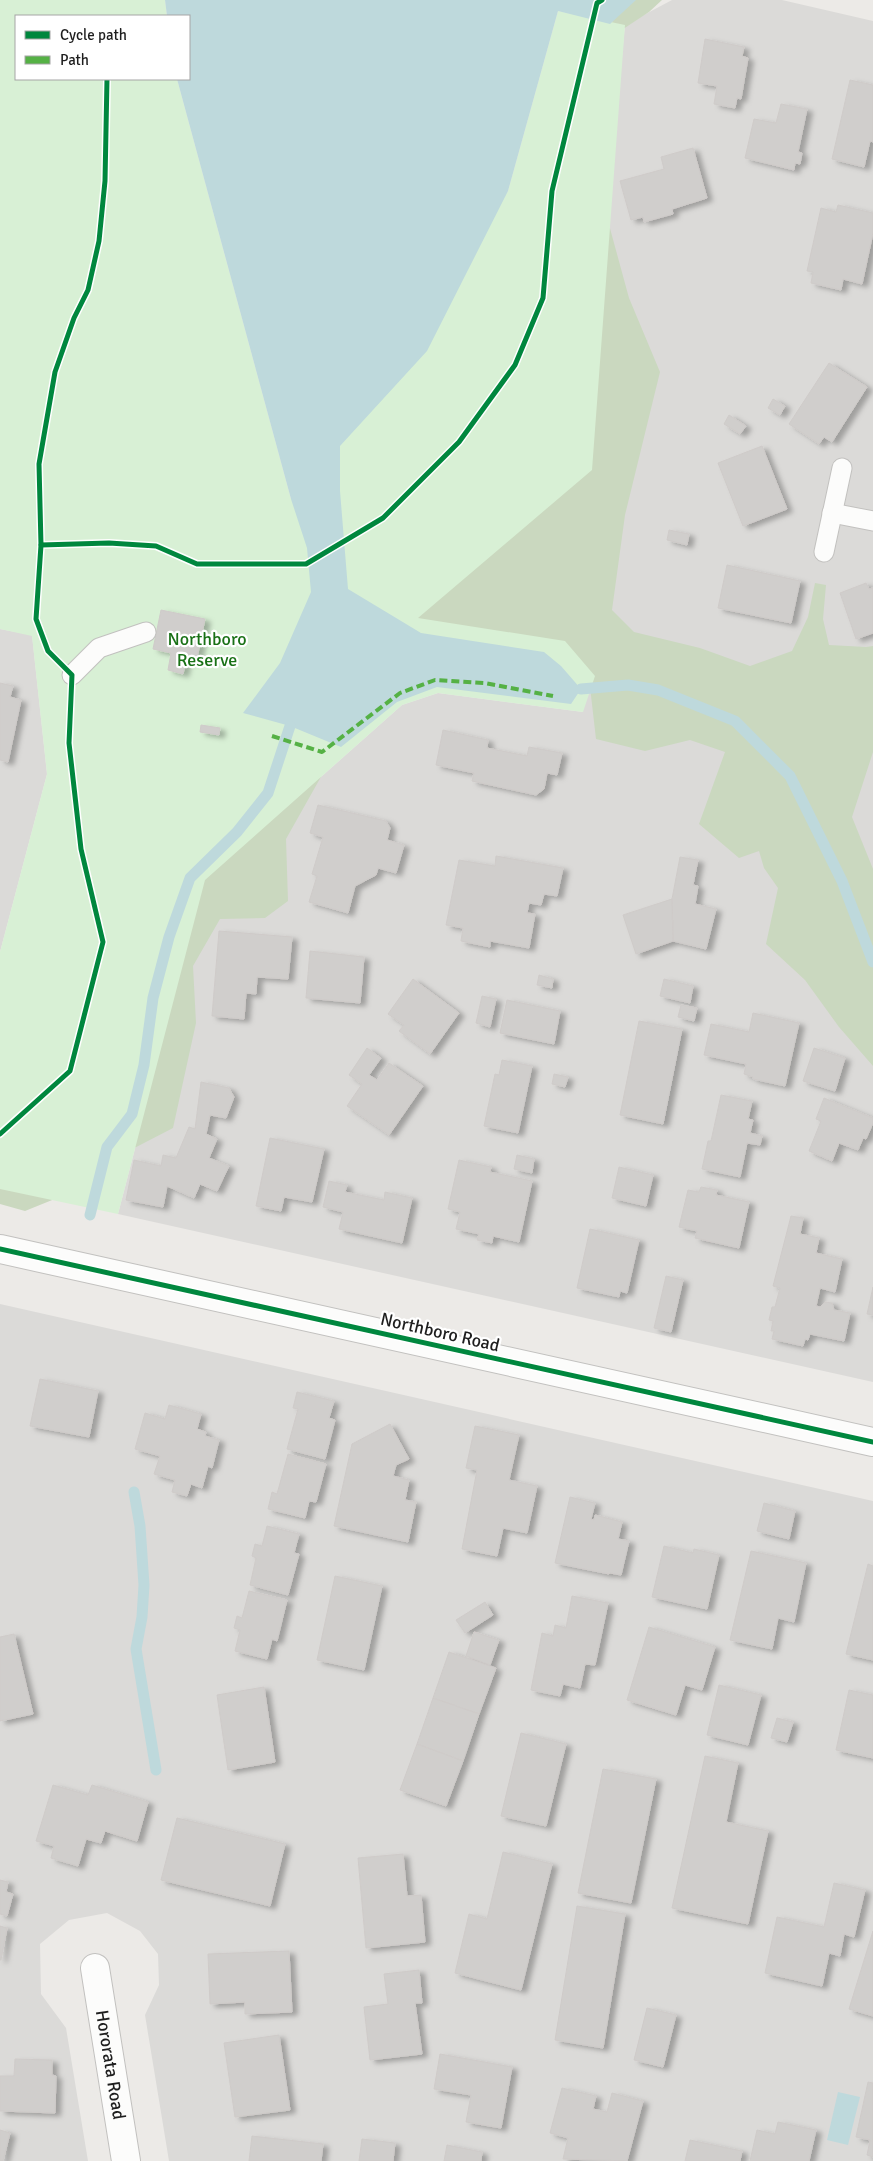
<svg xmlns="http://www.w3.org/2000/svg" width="873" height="2161" font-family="Signika,sans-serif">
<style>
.residential{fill:#dbdad8}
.forest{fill:#cad8bf}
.park{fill:#d8f0d5}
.water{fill:#bed9dc}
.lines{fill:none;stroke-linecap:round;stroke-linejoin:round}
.stream{stroke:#bed9dc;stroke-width:11}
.building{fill:#d0cecc;stroke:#cfcbc9;filter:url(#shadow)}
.service-casing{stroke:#c2c1bf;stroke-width:21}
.minor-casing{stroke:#c2c1bf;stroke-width:30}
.tertiary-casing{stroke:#c2c1bf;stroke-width:30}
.service{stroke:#fcfcfb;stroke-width:19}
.minor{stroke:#fcfcfb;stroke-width:28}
.tertiary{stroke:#fcfcfb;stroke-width:28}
.quiet{stroke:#55b145;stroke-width:4;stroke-dasharray:8 4;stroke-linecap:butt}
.cycleway-casing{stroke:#fff;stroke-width:8}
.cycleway{stroke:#00873e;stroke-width:5}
.labels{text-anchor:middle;stroke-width:4.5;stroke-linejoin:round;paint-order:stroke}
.park-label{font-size:18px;fill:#197116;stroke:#fff}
.street-label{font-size:18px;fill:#1e1e1e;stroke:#fff}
</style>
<defs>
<filter id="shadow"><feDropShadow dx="5.5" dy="3" stdDeviation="2.5" flood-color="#0004"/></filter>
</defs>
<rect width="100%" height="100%" fill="#eceae7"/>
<g class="residential">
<path d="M672,0h110l91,21v1361l-755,-168 87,-334 197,-175 36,-12 145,19 -18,-71 60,-616z"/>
<path d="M0,629l32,6 15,139 -47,178z"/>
<path d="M0,1304l873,197v660h-704l-24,-146 14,-30 -1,-31 -18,-23 -33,-18 -38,7 -29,24 1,50 25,34 22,133h-88z"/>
</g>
<g class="forest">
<path d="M626,0h36l-13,12 -35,23 -18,142 33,121 31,74 -35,143 -13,95 22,22 66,16 50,18 42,-15 16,-34 7,-34 11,2 -3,34 6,26 37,2 7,-1v106l-21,65 21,52v197l-34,-39 -34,-47 -39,-36 12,-56 -14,-20 -5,-17 -20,7 -40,-34 26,-72 -35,-12 -45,11 -49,-12 -6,-52 -169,-54 -73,-44 246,-539z"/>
<path d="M322,775l-36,64 2,62 -23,17 -45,1 -27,47 3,57 -23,105 -58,30 -43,34 -47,19 -25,-7v-203z"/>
</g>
<path class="park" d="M0,0h165l2,16h-151v63h161l114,420 217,-308 50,-180 67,14 -33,445 -174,148 147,23 30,35 -12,36 -145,-19 -36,12 -197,175 -87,334 -118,-25v-237l47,-178 -15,-138 -32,-7z"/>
<g class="water">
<path d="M165,0h471l-26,24 -52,-13 -50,180 -81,160 -87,95v45l8,98 73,44 123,19 17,14 20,23 -10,15 -134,-17 -40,15 -56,45 -51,-21 -47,-13 37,-50 31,-71 -4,-44 -16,-49 -114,-420h12v-63h-22z"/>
<path d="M838,2092l22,5 -12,48 -21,-5z"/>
</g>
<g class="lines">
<g class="stream">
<path d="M581,689l47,-4 30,5 77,31 55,55 52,105 31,81"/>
<path d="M90,1215l17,-68 25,-33 12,-49 9,-67 16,-61 21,-59 47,-46 31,-39 22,-67"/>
<path d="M134,1492l6,34 4,59 -2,32 -6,32 20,121"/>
</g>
</g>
<g class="building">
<path d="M705,39l39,8 -2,9 6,2 -7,41 -4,-1 -2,10 -21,-4 3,-18 -19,-3z"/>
<path d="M850,80l23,5v57l-3,-1 -6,26 -32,-8z"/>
<path d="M781,104l26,5 -9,43 4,1 -2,11 -5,-1 -1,7 -49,-12 9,-39 22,4z"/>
<path d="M693,148l14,50 -35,11 1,5 -29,8 -1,-5 -12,3 -11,-39 44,-12 -3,-12z"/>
<path d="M838,205l35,8v20l-11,51 -19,-5 -2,11 -30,-7 2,-11 -6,-1 14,-63 15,4z"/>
<path d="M829,363l38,24 -35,55 -8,-5 -5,7 -30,-20z"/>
<path d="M773,399l12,7 -5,9 -12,-7z"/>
<path d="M729,415l17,11 -6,8 -16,-10z"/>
<path d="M762,446l25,63 -44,17 -25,-63z"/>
<path d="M669,530l20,4 -2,11 -20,-5z"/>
<path d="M727,565l73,16 -9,42 -73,-15z"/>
<path d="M866,583l3,6 4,-1v45l-17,6 -16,-46z"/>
<path d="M161,610l44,9 -8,39 -10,-2 -4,18 -15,-4 3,-17 -18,-4z"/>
<path d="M0,683l13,3 -3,11 11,3 -13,62 -8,-2z"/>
<path d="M201,725l19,3 -1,7 -19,-3z"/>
<path d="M443,730l45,10 -1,8 40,8 2,-9 33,6 -5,22 -10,-2 -3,16 -8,6 -64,-14 2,-8 -38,-8z"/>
<path d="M318,805l68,16 4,7 -3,12 17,5 -8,28 -18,-5 -2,7 -21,11 -7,27 -39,-11 8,-26 -5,-2 11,-37 -13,-4z"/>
<path d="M496,856l67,12 -6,28 -13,-2 -3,11 -12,-2 -2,10 8,1 -6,34 -39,-7v6l-29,-6 2,-13 -17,-3 13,-65 36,6z"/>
<path d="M680,857l18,3 -5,25 5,1 -3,18 21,5 -10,40 -33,-8 -1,-42z"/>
<path d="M672,899l1,42 -37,13 -13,-39z"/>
<path d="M219,931l73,6 -4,42 -31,-2 -1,17 -10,-1 -2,26 -32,-3z"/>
<path d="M310,951l54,6 -4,46 -54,-5z"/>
<path d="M539,975l14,4 -1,9 -15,-3z"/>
<path d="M413,979l46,34 -29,41 -31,-23 5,-6 -16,-11z"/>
<path d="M664,979l29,7 -3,17 -30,-7z"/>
<path d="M482,996l14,3 -6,28 -14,-4z"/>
<path d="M507,1000l53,11 -6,33 -54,-11z"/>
<path d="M681,1005l16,3 -3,13 -16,-4z"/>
<path d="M753,1013l46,10 -14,63 -32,-7v-2l-9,-3 2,-10 -42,-9 7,-31 38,8z"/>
<path d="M639,1021l43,8 -19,95 -43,-9z"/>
<path d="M367,1048l14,10 -12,17 8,5 12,-17 34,23 -34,49 -42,-29 15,-22 -13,-9z"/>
<path d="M814,1048l31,10 -10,33 -32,-10z"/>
<path d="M502,1060l30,6 -14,67 -34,-7 11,-52 4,1z"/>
<path d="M554,1074l14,3 -3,10 -13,-3z"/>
<path d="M201,1082l28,6 5,9 -8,21 -16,-3 -4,19 11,5 -8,19 20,8 -12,25 -17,-7 -6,14 -27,-12 -4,21 -37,-7 8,-40 27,6 2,-11 13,3 13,-31 6,2z"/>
<path d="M721,1095l31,6 -4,18 5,1 -3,13 12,3 -2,9 -13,-2 -7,34 -38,-8 6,-28h3z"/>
<path d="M824,1098l49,20v5l-7,16 -3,-1 -5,12 -19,-7 -7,18 -23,-10 12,-30 -5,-2z"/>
<path d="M270,1138l54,11 -12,53 -28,-5 -3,14 -25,-5z"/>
<path d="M517,1155l17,4 -2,14 -18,-4z"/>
<path d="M459,1160l32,7 -1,5 42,9 -13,61 -26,-6 -1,7 -15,-3 2,-6 -23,-5 4,-17 -12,-3z"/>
<path d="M619,1167l34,8 -7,31 -34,-8z"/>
<path d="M329,1181l18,4 -2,7 39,8 1,-8 27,6 -10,45 -63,-14 4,-17 -20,-5z"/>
<path d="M701,1187l16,3 -1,5 33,7 -10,46 -44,-10 2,-7 -18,-4 9,-37 11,2z"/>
<path d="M791,1216l12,2 -3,16 19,4 -3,15 26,6 -7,33 -15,-4 -4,18 4,1 5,-5 7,1 2,7 16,3 -6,28 -34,-7 -2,6 -3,-1 -2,7 -31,-7 2,-8h-3l2,-10 -4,-1 3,-13h3l5,-19 -7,-2z"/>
<path d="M590,1229l49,11 -12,53 -7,-2 -1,6 -42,-9z"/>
<path d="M666,1276l17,4 -12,52 -17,-4z"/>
<path d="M873,1287v28l-6,-1z"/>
<path d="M40,1379l58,12 -9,46 -59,-11z"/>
<path d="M297,1392l37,9 -5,17 6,2 -10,39 -38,-10 11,-40 -5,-1z"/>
<path d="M169,1405l32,9 -4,15 9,3 -1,4 14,4 -7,28 -4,-2 -6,22 -11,-4 -4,12 -15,-4 3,-12 -21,-6 6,-18 -25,-7 10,-36 20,6z"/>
<path d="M390,1424l19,35 -13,6 -3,11 16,4 -4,20 11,2 -8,40 -74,-16 18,-82z"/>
<path d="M475,1426l44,9 -10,45 28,6 -10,47 -24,-5 -6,28 -35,-7 15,-79 -11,-2z"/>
<path d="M288,1454l38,10 -10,38 -7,-1 -4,17 -37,-9 4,-17 5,2z"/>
<path d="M570,1497l25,6 -4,16 3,1 1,-5 27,7 -4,17 11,2 -8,34 -11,-2 -1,1 -54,-11z"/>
<path d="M764,1503l31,8 -6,28 -32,-8z"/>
<path d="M267,1526l32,8 -5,19 5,1 -11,41 -38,-10 6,-27 -4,-2 3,-12 7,2z"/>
<path d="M664,1546l29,7 1,-4 25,6 -12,54 -55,-12z"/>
<path d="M751,1551l55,12 -12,59 -16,-4 -6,31 -42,-9z"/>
<path d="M868,1564l5,2v94l-27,-6z"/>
<path d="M335,1576l47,10 -18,84 -47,-10z"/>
<path d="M249,1591l38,9 -10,41 -5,-2 -5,20 -32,-8 5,-21 -6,-2 3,-12 5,2z"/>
<path d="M572,1596l36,7 -13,62 -10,-1 -5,24 -17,-4 -3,12 -29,-6 11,-57 11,3 2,-11 11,3z"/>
<path d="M485,1602l8,13 -28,18 -9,-13z"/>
<path d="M649,1627l66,20 -13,43 -17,-5 -9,30 -49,-15z"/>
<path d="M474,1632l25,8 -9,25 -24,-9z"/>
<path d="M14,1634l19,80 -33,7v-84z"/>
<path d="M449,1652l47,16 -17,46 -46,-16z"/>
<path d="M719,1685l42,10 -13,50 -41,-10z"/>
<path d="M264,1687l11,75 -47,8 -11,-75z"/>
<path d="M849,1690l24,5v63l-37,-8z"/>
<path d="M433,1698l46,16 -16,47 -46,-17z"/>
<path d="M777,1718l16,4 -6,20 -16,-4z"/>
<path d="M521,1733l45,11 -20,82 -45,-10z"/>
<path d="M417,1744l46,17 -17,45 -46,-16z"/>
<path d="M705,1756l33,7 -12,59 42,9 -20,93 -76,-16z"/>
<path d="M603,1769l53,10 -25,124 -53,-10z"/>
<path d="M53,1785l35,10 4,-10 56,17 -11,39 -32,-10 -4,12 -15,-4 -8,27 -27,-8 3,-12 -18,-5z"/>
<path d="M177,1818l108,26 -15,62 -109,-26z"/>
<path d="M503,1852l49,12 -31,126 -66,-17 14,-59 18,5z"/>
<path d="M403,1854l4,42 14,-1 4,47 -59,6 -8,-90z"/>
<path d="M0,1880l8,2 -2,10 7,2 -6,22 -7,-2z"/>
<path d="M834,1883l31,7 -11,47 -10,-3 -4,22 -11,-3 -7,33 -57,-13 12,-56 47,10z"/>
<path d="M577,1906l48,8 -22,134 -48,-8z"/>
<path d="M0,1926l7,2 -6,32h-1z"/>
<path d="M873,1931v85l-24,-7z"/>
<path d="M289,1951l3,61 -47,2v-12l-35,2 -2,-50z"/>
<path d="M419,1970l3,33h-7l7,51 -52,6 -6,-53 24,-3 -4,-30z"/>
<path d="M647,2008l29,7 -13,52 -29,-7z"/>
<path d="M279,2035l11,75 -55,7 -11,-74z"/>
<path d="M440,2054l72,13 -11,61 -35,-6 5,-27 -37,-6z"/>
<path d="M15,2059l37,1v15l4,1 -1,37 -55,-2v-35h14z"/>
<path d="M868,2082l5,1v74l-6,-2 3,-15 -14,-3z"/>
<path d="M562,2088l34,8 -3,13 14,3 5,-19 31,8 -16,60 -64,-2 5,-21 -18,-5z"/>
<path d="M778,2122l38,8 -7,31h-59l7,-31 18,4z"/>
<path d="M0,2130l10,3 -7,28h-3z"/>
<path d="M252,2136l71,8 -2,17h-72z"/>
<path d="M362,2139l33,4 -2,18h-34z"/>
<path d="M690,2140l52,11 -2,10h-55z"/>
<path d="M447,2145l35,7 -1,9h-37z"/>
</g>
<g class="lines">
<g class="service-casing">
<g id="service">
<path d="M832,513l41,8"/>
<path d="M824,552l18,-84"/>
<path d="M72,675l27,-27 47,-16"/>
</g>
</g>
<g class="minor-casing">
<g id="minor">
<path id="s1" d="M95,1968l31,193"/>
</g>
</g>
<g class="tertiary-casing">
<path id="tertiary" d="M0,1249l873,193"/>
</g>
<use href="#service" class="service"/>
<use href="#minor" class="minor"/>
<use href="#tertiary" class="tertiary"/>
<path class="quiet" d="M272,736l50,16 78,-59 35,-13 50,3 68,13"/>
<g class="cycleway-casing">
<g id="cycleway">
<path d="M107,79l-2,102 -6,60 -11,49 -14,28 -19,54 -16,92 2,81 68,-2 47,3 41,18h109l77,-46 76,-76 56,-77 28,-67 9,-107 45,-188 5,-3"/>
<path d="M0,1134l70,-63 33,-129 -22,-93 -12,-106 3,-68 -24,-24 -12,-32 5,-74"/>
<path d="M0,1249l873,193"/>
</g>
</g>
<use href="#cycleway" class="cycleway"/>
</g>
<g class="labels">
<g class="park-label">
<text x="207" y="645">Northboro<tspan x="207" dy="21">Reserve</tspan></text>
</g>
<g class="street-label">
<text transform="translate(440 1332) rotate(13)" y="6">Northboro Road</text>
<text dy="6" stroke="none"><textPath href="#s1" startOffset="98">Hororata Road</textPath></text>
</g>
</g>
<rect x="15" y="15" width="175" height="65" fill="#ffffff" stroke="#a5a5a5"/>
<rect x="25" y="31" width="25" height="8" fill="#00873e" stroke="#a5a5a5"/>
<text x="60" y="40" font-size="15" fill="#1e1e1e">Cycle path</text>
<rect x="25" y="56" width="25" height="8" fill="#55b145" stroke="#a5a5a5"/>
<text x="60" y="65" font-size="15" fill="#1e1e1e">Path</text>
</svg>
